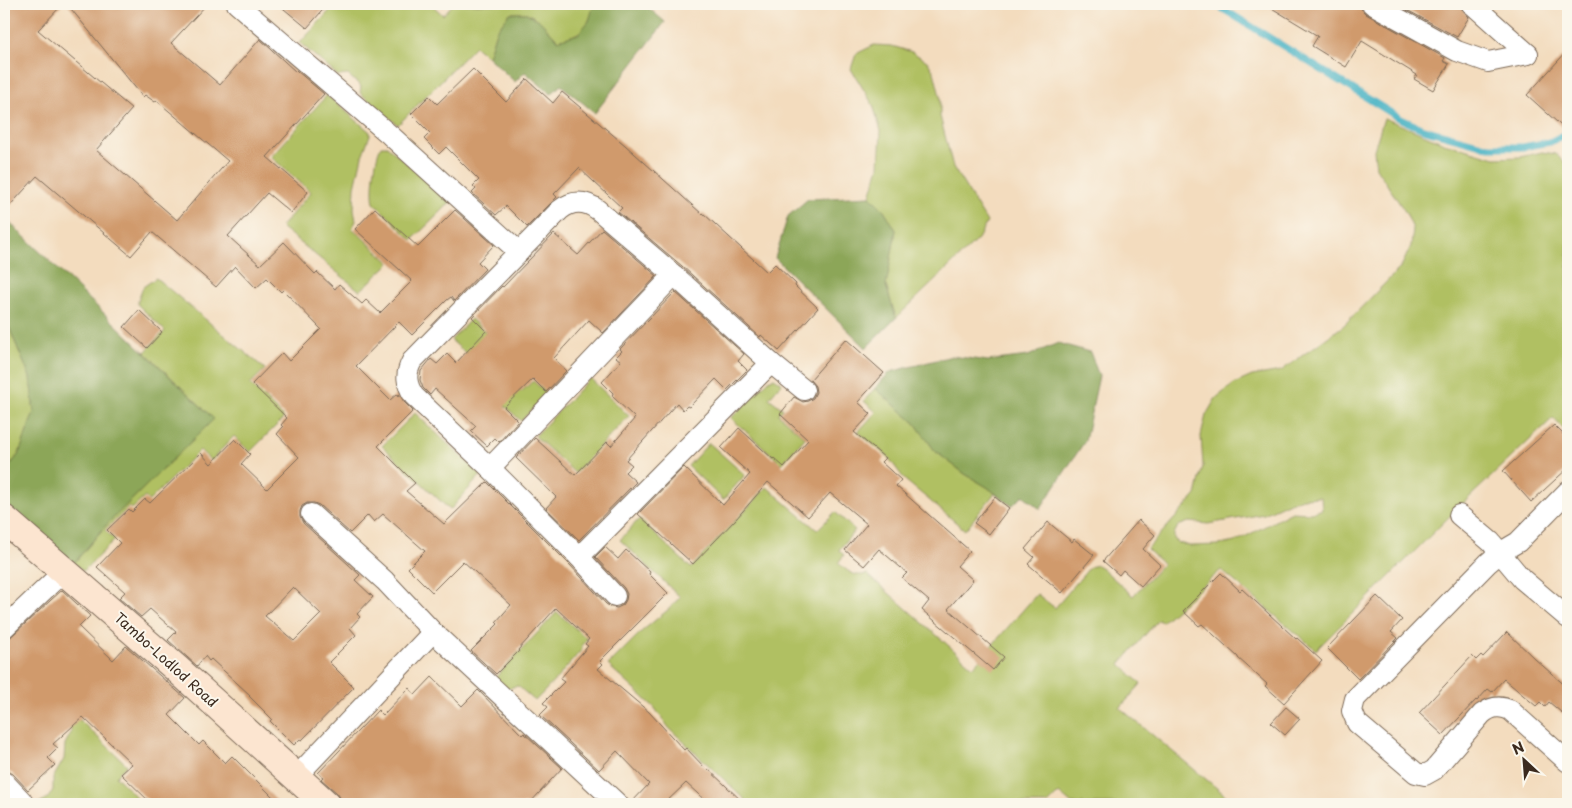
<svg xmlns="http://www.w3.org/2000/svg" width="1572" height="808" font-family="'Playpen Sans',sans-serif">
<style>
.green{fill:#b0c062;stroke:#767540;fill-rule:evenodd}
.forest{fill:#8ca658;stroke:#64683b}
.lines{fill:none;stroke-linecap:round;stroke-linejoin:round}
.stream{stroke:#47b2c4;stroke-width:7}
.building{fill:#d09a6c;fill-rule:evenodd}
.street-casing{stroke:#7b6856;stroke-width:22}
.secondary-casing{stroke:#7b6856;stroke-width:30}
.street{stroke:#fff;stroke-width:20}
.secondary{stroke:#fce5d0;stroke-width:28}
.labels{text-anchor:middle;stroke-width:4;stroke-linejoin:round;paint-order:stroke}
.street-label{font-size:14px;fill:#3b2a1e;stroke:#fbf7ec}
</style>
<rect width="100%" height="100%" fill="#fbf7ec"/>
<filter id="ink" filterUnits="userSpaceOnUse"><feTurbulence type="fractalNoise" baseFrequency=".02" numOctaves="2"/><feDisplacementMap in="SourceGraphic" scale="10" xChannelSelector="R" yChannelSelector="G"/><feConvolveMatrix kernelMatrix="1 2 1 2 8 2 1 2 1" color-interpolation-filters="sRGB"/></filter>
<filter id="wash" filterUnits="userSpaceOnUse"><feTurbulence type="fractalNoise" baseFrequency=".0096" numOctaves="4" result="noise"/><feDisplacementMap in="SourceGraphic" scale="20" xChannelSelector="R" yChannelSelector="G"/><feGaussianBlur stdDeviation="1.12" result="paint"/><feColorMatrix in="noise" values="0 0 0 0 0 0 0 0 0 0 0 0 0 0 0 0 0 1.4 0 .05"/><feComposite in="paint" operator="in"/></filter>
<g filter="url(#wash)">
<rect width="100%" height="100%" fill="#f3dcbe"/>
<g class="green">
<path d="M331,4h100l12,11 10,-11 142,1c-9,25 -11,28 -37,35l-19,-20 -12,-7h-17l-14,18 -8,26 -13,-11 -77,79 -38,-32 1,-7 -13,-11 -10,1 -38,-33 34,-37z"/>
<path d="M874,45l18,1 20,6 15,9 7,11 6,24v20l13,51 34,55 -9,17 -82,79 -10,-32 10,-56 -12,-20 -14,-14 9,-29 2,-36 -8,-26 -22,-36 5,-15z"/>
<path d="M327,95l43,37v3l-8,21 -7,31 -1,22 2,12 -4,7 38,35 -30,28 -79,-64 30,-35 -40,-35z"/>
<path d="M1384,118l60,25 51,15 25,-1 22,-5 14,2 12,12v268l-15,-16 -97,92 -140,140 -95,-80 -59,52 -4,-2 -38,44 21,20 -21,24 116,96h-164l-13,-11 -11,11h-298l-81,-76 -15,-21 -46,-42 34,-34 27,-22 11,-12 -60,-57 19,-21 52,49 76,-81 50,43 18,-18 20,18 -16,20 5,5 -6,8c10,8 16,15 29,11l106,93 64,-73 18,14 35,-41 7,-2 5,3 31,28 30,-32 -16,-15 49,-54 7,-29 -2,-30 5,-21 10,-17 18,-14 18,-8 29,-5 62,-45 58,-59 10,-21 2,-17 -7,-16 -30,-45 -2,-18zM1303,498l18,-1 1,13h-2l-9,3 -19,-1 -57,30 -16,3 -29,1 -11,-3 -5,-4v-5l4,-8 11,-4 19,2 56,-10 26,-12z"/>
<path d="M381,146h6l64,56 -39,38 -38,-37c-3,-13 1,-46 7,-57z"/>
<path d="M156,278l109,91 -15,15 34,34 -34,34 -16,-16 -23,25 -11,-11 -51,51 -4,-4 -13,12 -3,-2 -24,23 10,10 -32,31 -9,-8 34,-40 106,-104 -69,-67 20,-21 -28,-27 6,-17z"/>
<path d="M4,313l9,24 17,40 4,35 -15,42 -15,19z"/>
<path d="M471,319l19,17 20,46 11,10 12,-11 14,13 -26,27 -35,-33 -8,-24 -27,-24z"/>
<path d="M590,378l39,38 -54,57 -40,-37z"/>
<path d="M774,378l8,5 -13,15 14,11 -5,5 27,24 -23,26 -51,-46 38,-38z"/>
<path d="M875,388l40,35 20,28 30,23 22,13 8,6 -30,37 -60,-50 -17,-23 -30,-25 18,-20 -12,-11z"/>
<path d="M415,413l66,62 -31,35 -68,-64z"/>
<path d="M709,443l36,32 -22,25 -35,-34z"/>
<path d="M557,612l30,27 -6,7 2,2 -25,29 -23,24 -17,-15 -6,1 -4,4 -14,-12z"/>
<path d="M62,703l65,62 -11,11 22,23 -5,5h-96l11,-6 5,-8v-12l11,-19 1,-15 7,-13 -19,-21z"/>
</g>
<g class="forest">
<path d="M594,4h50l21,18 -70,91 -34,-28 -10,9 -26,-22 -10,10 -27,-25 8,-26 14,-18h16l13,7 19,20 20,-6 11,-13z"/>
<path d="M870,196l14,14 12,20 -10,56 10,32 -30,30 -91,-90 13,-42 20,-17z"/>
<path d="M9,222l205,197 -106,104 -34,40 -70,-58v-32l15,-19 15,-42 -4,-35 -17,-40 -9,-24v-85z"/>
<path d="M1058,343l32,9 9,24 -14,65 -45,68 -17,-14 -11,11 -25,-19 -22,-13 -30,-23 -20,-28 -40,-35 15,-16 62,-16 36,5 40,-5z"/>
</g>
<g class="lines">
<path class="stream" d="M1215,4l186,115 22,10 66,18h34l27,-5 18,-9"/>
</g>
<g id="blocks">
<g class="building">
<path d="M4,4h59l-25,26 94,79 -36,41 81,70 51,-59 -72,-61 -1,2 -10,-7 -2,2 -76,-93h140l-36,39 49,42 40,-46 36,33 1,-1 27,23 -57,63 41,35 -17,21 -24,-20 -39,43 32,29 24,-23 31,32 2,-2 18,17 4,-5 23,20 4,-4 14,13 32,-32 -57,-52 20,-21 43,39 37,-37 39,35 -16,17 7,7 -31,32 -3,-4 -4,3 -35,35 -13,-13 -43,44 34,34 7,-6 1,2 1,-2 5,8 9,9 -35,35 37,37 -9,8 38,33 43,-42 83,83 36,39 5,3 6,1 6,-3 3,-5 1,-6 -3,-6 -29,-31 10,-10 13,12 8,-9 24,22 -1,2 19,19 -68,68 3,3 -5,5 51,43 35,38 2,-2 20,21 1,-1 38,36h-36l-23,-21 -22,21h-34l19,-20 -32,-33 -18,19 -59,-55 8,-8 -5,-4 21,-21 -4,-3 28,-33 -3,-2 4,-5 -33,-31 -38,42 1,1 -23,23 -25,-23 27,-27 -2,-2 15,-17 -48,-44 -31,31 -24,-24 17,-17 -42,-37 -9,8 -6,-7 -18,18 -31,-28 -5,-2h-7l-5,3 -2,5v6l3,6 57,52 -5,5 18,17 -16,17 3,3 -10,11 6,7 -27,27 25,25 -52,53 -2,-1 -6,6 -24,-24 2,-2 -23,-23 1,-1 -39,-36 -2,2 -4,-5 -8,10 -29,-26 8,-8 -26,-23 -9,8 -22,-19 6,-6 -28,-25 23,-24 -13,-13 22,-21 3,3 13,-13 5,4 51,-50 10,11 24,-25 15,15 -9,10 26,25 32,-32 -22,-23 6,-7 -2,-2 6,-7 -35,-34 30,-31 7,8 32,-32 -38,-39 -2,2 -14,-14 -11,10 -21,-22 -19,21 -64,-55 -21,24 -94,-80 -33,36zM293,587l28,27 -27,27 -29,-25z"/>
<path d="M278,4h50l-21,24z"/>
<path d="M1265,4h95l2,6 4,4 79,44 -2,3 6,3 -16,26 -19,-11 3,-4 -55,-34 -16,26 -34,-21 6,-10z"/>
<path d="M1396,4h64l1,4 8,9 -12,20z"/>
<path d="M1568,50v82l-41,-37z"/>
<path d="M473,69l33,33 21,-23 26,24 9,-11 63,53 77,69 1,-1 64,59 8,-8 21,20 -1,2 23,22 -39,43 -18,-16 -1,2 -78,-71 -64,-54 4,-4 -43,-40 -25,26 3,3 -30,30 -21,-21 -10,9 -24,-22 4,-4 -3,-3 6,-6 -33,-33 -7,7 -15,-15 6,-6 -19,-19 18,-18 8,8z"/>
<path d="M602,229l55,47 -54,57 -14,-13 -35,38 12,13 -20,21 -13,-13 -29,28 14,14 -19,21 -4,-4 -8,8 -16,-15 5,-5 -41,-37 -5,6 -7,-7 -3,-8 1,-9 10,-12 6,5 10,-10 9,9 30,-32 -14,-14 30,-31 1,1 51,-53 24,21z"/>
<path d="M675,292l69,62 -6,7 9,9 -20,20 -11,-11 -27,28 -2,-1 -4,4 -6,-7 -51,57 6,5 -7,7 11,10 -57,58 -33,-32 10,-11 -40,-39 19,-20 40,37 32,-33 4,4 24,-28 -23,-22 1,-3 -11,-11 19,-21 -5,-4 6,-6 -2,-2z"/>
<path d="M139,310l23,22 -15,16 -23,-21z"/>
<path d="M846,339l38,34 -26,29 13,12 -17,18 31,26 -4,4 20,18 -5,6 74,65 -13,15 16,14 -25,29 56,48 -11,13 -71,-60 7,-9 -27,-23 5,-5 -28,-24 -15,17 -19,-16 22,-26 -37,-31 -22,24 -40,-35 -32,37 -43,45 -55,-50 46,-47 39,38 27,-31 -29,-26 18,-20 34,31 1,-1 10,9 24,-27 -28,-26 14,-17 9,5 5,-1 5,-3 3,-6 -1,-6 -5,-6z"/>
<path d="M1554,425l14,14v29l-37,34 -28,-31z"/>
<path d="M995,497l14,11 -20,26 -15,-11z"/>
<path d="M1139,520l16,15 -12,14 17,16 -19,21 -18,-16 -4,5 -16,-14z"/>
<path d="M1048,522l24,20 2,-3 20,16 -32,38 -34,-29 6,-7 -9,-8z"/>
<path d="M1221,573l19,18 2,-2 54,50 1,-1 25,23 -38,42 -19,-17 2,-2 -29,-26v-1l-36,-33 -3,2 -16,-15z"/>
<path d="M62,590l28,26 -11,11 34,33 13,-14 59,52 -16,17 30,30 4,-4 22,22 7,-7 48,48h-128l-31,-30 11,-10 -49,-47 -30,27 5,4 -10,10 7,7 -27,25 -15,-16 -5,-3 -4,-1v-127z"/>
<path d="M1377,596l25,24 -11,12 7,6 -40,41 -31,-31z"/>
<path d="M1507,632l28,27 33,29v30l-19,-16 -4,5 -5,-5 -4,4 -32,-27 -12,13 -4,-3 -11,12 -1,-1 -33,35 -24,-22 53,-57 4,4 5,-5 2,2z"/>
<path d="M432,677l30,29 16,-16 44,45 2,-2 38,35 -33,36h-188v-5l-4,-6 -16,-14 2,-2 -5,-4 60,-63 5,5 26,-27 6,7z"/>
<path d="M1286,707l14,12 -15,16 -14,-12z"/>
</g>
</g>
</g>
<g filter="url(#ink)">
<use href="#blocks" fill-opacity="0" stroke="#7b6856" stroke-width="1"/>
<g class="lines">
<g class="street-casing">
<g id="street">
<path d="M237,4l153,131 129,117"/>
<path d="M1372,4l85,47 31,11 40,-8"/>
<path d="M1472,4l56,50"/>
<path d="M490,468l184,-193"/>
<path d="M1568,491l-50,51 -17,10 -13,11 -133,136 -3,12 5,12 59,50 9,2 9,-5 48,-56c9,-7 17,-9 28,-4l58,52"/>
<path d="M311,514l74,67 48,51 185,172"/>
<path d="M1459,515l32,27 31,37 46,39"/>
<path d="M579,557l192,-194"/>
<path d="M615,596l-36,-39 -89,-89 -76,-72c-8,-12 -9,-22 -2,-35l148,-151c12,-10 25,-10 38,0l76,65 97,88 33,27"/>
<path d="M4,628l60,-57"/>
<path d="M296,777l137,-145"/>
<path d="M4,782l18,19"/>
</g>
</g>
<g class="secondary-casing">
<path id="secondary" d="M4,519l173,150 149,135"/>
</g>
<use href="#street" class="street"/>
<use href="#secondary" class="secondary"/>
</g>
</g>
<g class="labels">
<g class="street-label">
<text transform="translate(166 660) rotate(42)" y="5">Tambo-Lodlod Road</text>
</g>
</g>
<rect width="1572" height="808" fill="none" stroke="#fbf7ec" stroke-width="20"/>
<g transform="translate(1524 760) rotate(334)" stroke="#fbf7ec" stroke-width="4" paint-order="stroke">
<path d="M0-4L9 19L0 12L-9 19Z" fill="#3b2a1e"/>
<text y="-8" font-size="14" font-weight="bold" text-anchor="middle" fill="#3b2a1e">N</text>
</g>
</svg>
